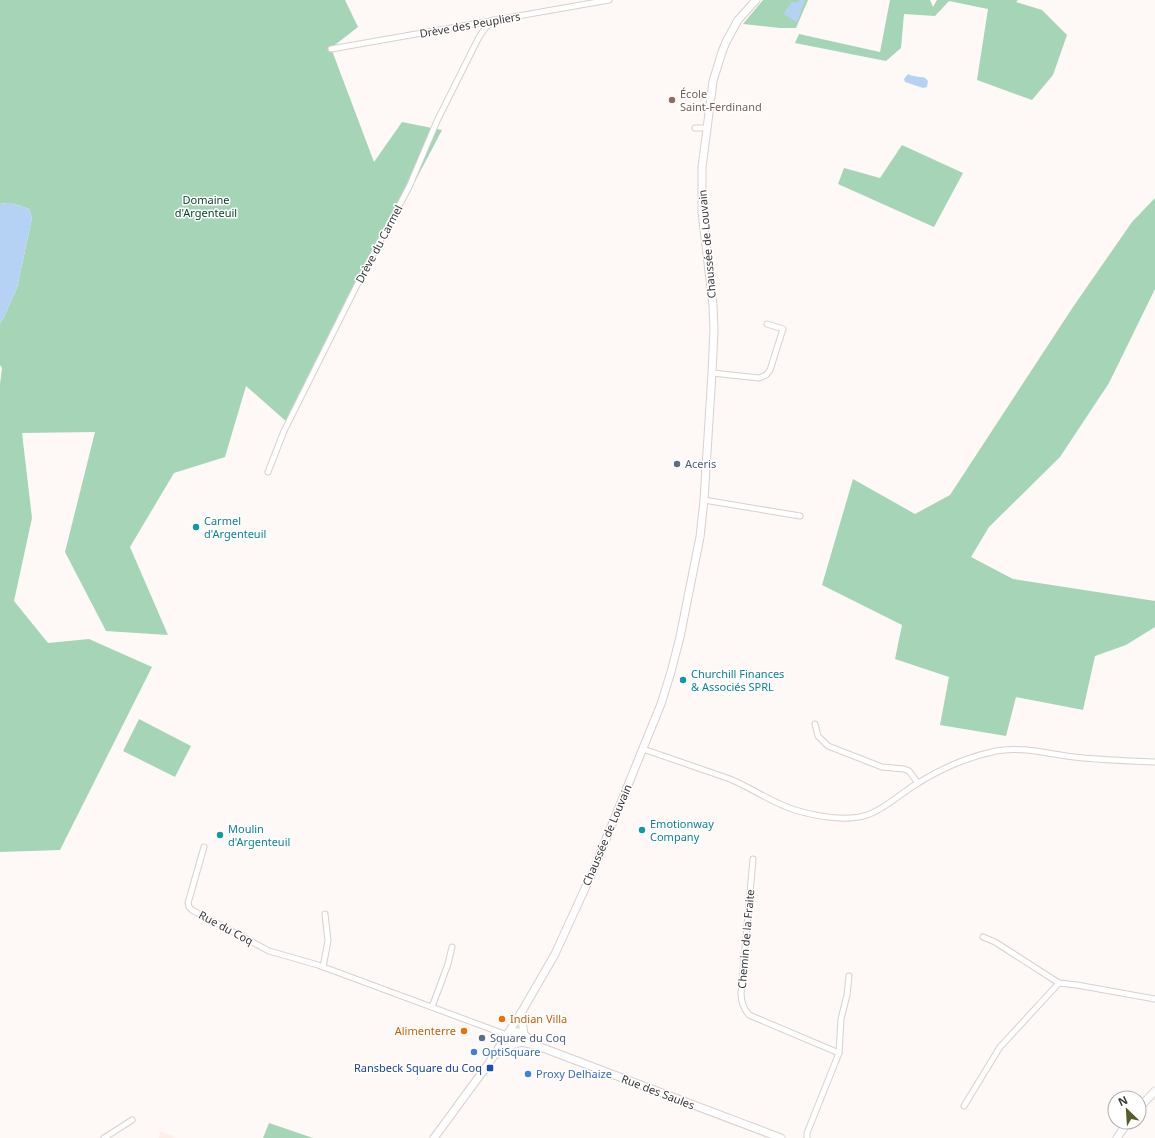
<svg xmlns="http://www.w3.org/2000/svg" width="1155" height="1138" font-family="'Noto Sans',sans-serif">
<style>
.built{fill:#fdeee7}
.green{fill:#a5d5b6}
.water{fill:#b5d2f5}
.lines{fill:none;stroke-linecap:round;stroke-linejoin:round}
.street-casing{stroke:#d8d0cd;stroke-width:7}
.secondary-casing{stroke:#d8d0cd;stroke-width:9}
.street{stroke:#fff;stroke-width:5}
.secondary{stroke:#fff;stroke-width:7}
.education-dot{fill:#8d6e63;stroke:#fff;stroke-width:1.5}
.service-dot{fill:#5c6f8a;stroke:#fff;stroke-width:1.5}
.culture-dot{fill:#0f9aa8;stroke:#fff;stroke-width:1.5}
.food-dot{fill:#e8710a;stroke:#fff;stroke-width:1.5}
.shop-dot{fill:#3f7fe0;stroke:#fff;stroke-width:1.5}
.transit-dot{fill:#1a4fb4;stroke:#fff;stroke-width:1.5}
.labels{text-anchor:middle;stroke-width:3;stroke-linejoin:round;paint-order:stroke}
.street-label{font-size:11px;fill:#393635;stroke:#fff}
.education-label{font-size:11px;fill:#785e54;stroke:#fff;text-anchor:start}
.park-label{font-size:11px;fill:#013e22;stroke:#fff}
.service-label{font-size:11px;fill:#4e5e75;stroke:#fff;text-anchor:start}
.culture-label{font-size:11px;fill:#0d838f;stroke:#fff;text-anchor:start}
.food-label{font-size:11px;fill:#c56008;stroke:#fff;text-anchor:start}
.shop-label{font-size:11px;fill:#366cbe;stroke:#fff;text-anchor:start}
.transit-label{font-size:11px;fill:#164399;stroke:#fff;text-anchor:end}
</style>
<rect width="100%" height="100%" fill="#fef8f6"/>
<path class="built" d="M160,1131l17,7h-18z"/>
<g class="green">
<path d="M0,0h345l13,27 -27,21 43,114 28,-40 40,8 -154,293 -42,-37 -21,71 -51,16 -44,74 38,88 -62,-4 -41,-79 30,-120 -73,1 10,85 -18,83 34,42 41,-4 63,28 -92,183 -60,2v-468l2,-16 -2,-3v-42l3,-4 14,-31 15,-70 -3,-9c-10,-3 -19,-8 -29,-5z"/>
<path d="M763,0h45l-12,28h-16l-37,-4z"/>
<path d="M890,0h40l3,7 4,-7h81l-2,2 26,8 25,25 -14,40 -21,25 -55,-20 11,-71 -39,-8 -14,15 -31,-2 -3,34 -15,13 -91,-18 4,-9 81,18z"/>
<path d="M902,145l61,28 -29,54 -96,-43 6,-16 36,10z"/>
<path d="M1155,198v91l-46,94 -49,74 -71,70 -18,30 42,22 142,22v26l-29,18 -31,11 -12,54 -67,-13 -10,39 -66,-11 9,-48 -54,-18 7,-34 -80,-40 31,-106 62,35 35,-19 123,-188 59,-85z"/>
<path d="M139,719l52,27 -16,31 -52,-26z"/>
<path d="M269,1123l44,15h-50z"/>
</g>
<g class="water">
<path d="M799,0h6l-8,22 -14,-8 9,-12h7z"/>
<path d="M908,74c2,1 4,2 6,2 6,2 10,-1 14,5l-1,6 -4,1 -18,-6 -1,-3z"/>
<path d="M5,203h6l18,6 3,9 -15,70 -14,31 -3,4v-119z"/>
</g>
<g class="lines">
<g class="street-casing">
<g id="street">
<path d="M331,49l278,-49"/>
<path d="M695,128h12"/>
<path d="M712,373l47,5 7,-3 4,-5 13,-41 -16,-5"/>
<path d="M268,472l16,-41 78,-156 47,-88 28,-66 42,-84 7,-10 8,-7"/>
<path d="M704,500l96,16"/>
<path d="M815,724l3,12 10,10 54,21 22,2 5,2 9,12"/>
<path d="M643,749l87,30c22,9 42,24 65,31 20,6 51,12 72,5 18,-6 34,-22 51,-32 24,-15 50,-26 78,-32 25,-5 52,3 78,6 27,3 54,4 81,5"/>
<path d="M204,847l-16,56 1,4 3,3 77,41 49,14 189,70"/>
<path d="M753,859l-12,134c0,9 2,15 8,22l90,38"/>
<path d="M983,937l12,5 64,41 18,2 78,14"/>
<path d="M323,967l5,-26 -3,-27"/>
<path d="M432,1007l16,-43 4,-17"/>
<path d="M964,1106l36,-59 59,-64"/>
<path d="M104,1138l28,-18"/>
<path d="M807,1138v-5l32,-80 2,-34 6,-24 2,-19"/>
</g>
</g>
<g class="secondary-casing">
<g id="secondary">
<path d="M521,1013l3,21"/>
<path d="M507,1035l15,7 13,3 246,93"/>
<path d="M507,1035c13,-8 18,0 27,9"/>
<path d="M498,1054c7,-6 14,-10 24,-12"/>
<path d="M1139,1108l16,-17"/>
<path d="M434,1138l55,-75 32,-50 34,-59 38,-83 68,-167 10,-32 9,-35 20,-100 4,-37 8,-127 2,-43 -1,-25 -11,-93v-45l5,-38 6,-48 9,-29 4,-10 12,-22 18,-20"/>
<path d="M1117,1138l11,-16"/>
</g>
</g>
<use href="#street" class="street"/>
<use href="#secondary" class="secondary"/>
</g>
<circle class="education-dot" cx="672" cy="100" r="4"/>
<g class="service-dot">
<circle cx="677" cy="464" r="4"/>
<circle cx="482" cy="1038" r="4"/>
</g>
<g class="culture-dot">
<circle cx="196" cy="527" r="4"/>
<circle cx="683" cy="680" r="4"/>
<circle cx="642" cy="830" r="4"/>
<circle cx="220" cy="835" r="4"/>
</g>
<g class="food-dot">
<circle cx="502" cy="1019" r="4"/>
<circle cx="464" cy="1031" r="4"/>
</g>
<g class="shop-dot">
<circle cx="474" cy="1052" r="4"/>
<circle cx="528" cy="1074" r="4"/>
</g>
<rect class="transit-dot" x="486" y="1064" width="8" height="8" rx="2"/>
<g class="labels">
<g class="street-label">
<text transform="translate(470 25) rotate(-10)" y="4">Drève des Peupliers</text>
<text transform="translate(379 244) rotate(-62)" y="4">Drève du Carmel</text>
<text transform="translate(707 244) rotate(-95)" y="4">Chaussée de Louvain</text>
<text transform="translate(607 835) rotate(-67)" y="4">Chaussée de Louvain</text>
<text transform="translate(226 928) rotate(28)" y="4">Rue du Coq</text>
<text transform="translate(746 939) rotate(-85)" y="4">Chemin de la Fraite</text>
<text transform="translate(658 1092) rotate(21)" y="4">Rue des Saules</text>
</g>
<g class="education-label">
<text x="680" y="98">École<tspan x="680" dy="13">Saint-Ferdinand</tspan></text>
</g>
<g class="park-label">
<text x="206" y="204">Domaine<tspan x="206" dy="13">d'Argenteuil</tspan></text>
</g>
<g class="service-label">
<text x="685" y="468">Aceris</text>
<text x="490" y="1042">Square du Coq</text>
</g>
<g class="culture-label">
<text x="204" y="525">Carmel<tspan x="204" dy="13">d'Argenteuil</tspan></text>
<text x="691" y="678">Churchill Finances<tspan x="691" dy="13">&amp; Associés SPRL</tspan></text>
<text x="650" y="828">Emotionway<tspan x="650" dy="13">Company</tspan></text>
<text x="228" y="833">Moulin<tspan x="228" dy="13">d'Argenteuil</tspan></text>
</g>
<g class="food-label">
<text x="510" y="1023">Indian Villa</text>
<text x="456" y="1035" text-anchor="end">Alimenterre</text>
</g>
<g class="shop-label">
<text x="482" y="1056">OptiSquare</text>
<text x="536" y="1078">Proxy Delhaize</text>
</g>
<g class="transit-label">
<text x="482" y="1072">Ransbeck Square du Coq</text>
</g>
</g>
<g transform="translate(1127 1110) rotate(335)"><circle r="19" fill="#ffffff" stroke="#b0afae"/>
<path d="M0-3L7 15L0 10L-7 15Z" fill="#575c2a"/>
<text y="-6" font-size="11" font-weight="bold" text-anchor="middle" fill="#393635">N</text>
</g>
</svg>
